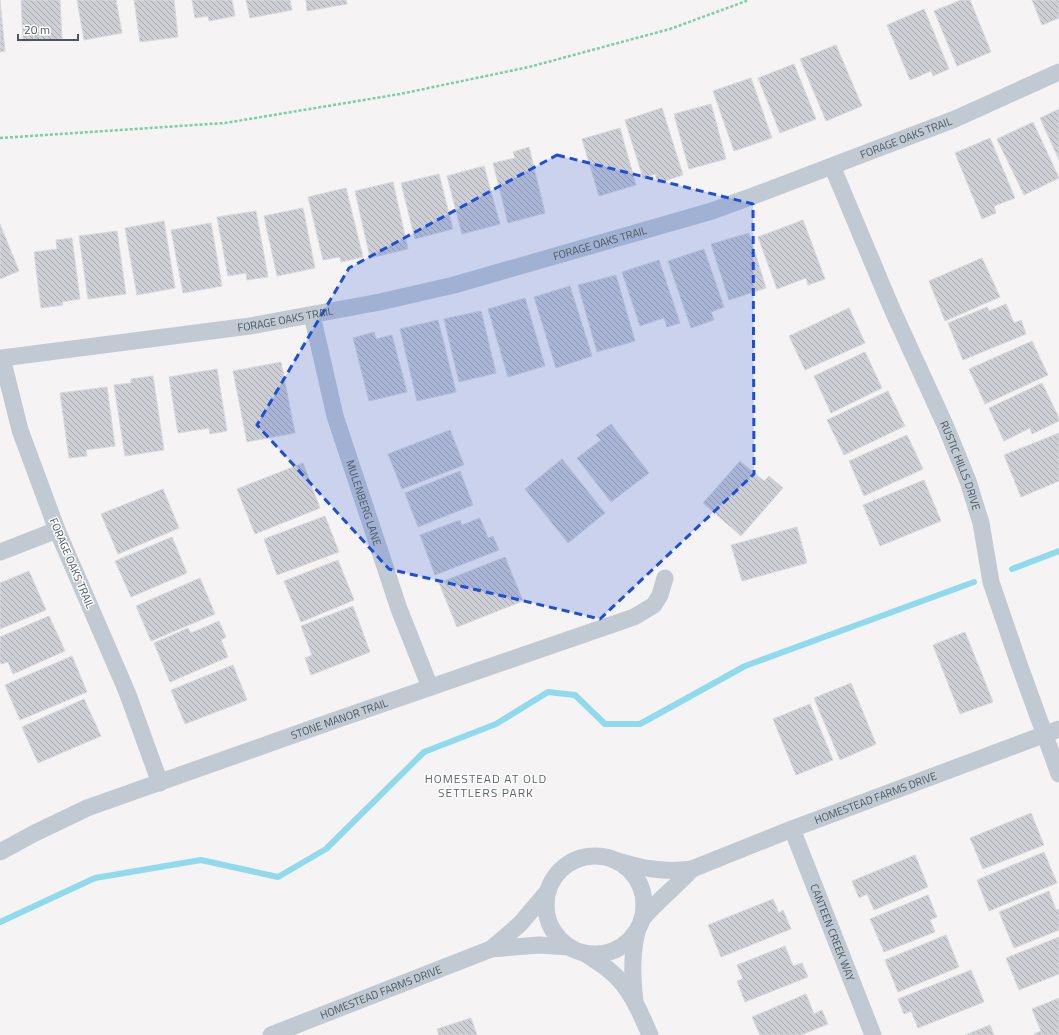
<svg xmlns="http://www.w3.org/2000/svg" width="1059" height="1035" font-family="'Titillium Web',sans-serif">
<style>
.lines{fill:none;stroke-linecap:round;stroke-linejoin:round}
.stream{stroke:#90daee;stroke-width:6}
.building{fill:url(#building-back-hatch);stroke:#d7d9de}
.path{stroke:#7ad0a6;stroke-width:2.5;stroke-dasharray:3 2;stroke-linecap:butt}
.minor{stroke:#c1cad2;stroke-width:17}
.marked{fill:#1d4ed8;fill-opacity:0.2;stroke:#1d4ed8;stroke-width:3;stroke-dasharray:8 5;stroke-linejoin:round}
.labels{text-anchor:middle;stroke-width:3;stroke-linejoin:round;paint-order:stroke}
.street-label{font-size:11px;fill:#4a5661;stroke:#fff}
.neighbourhood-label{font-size:12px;letter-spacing:1px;fill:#5f6368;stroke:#fff}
</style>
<defs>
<pattern id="building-back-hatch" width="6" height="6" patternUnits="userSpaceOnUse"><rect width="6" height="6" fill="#cdcfd5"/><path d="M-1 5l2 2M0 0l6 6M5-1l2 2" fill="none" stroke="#a8abb0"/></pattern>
</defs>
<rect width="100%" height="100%" fill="#f5f3f3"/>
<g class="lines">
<g class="stream">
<path d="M1012,569l47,-18"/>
<path d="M0,922l95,-44 106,-18 77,17 48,-28 98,-97 72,-28 52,-32 27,3 30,29h35l105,-58 229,-84"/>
</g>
</g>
<g class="building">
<path d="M0,0l5,51 -5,1z"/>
<path d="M21,0h39l2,39 -39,2z"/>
<path d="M77,0h39l6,33 -38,7z"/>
<path d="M134,0h40l4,37 -38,5z"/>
<path d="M192,0h40l3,16 -26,5 -1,-5 -13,2z"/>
<path d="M246,0h44l2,10 -42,8z"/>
<path d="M306,0h40l1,4 -40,7z"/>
<path d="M961,0h9l21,52 -34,14 -23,-55z"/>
<path d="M1032,0h27v18l-17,7z"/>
<path d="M924,9l25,60 -16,7 -2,-5 -21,9 -23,-55z"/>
<path d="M836,45l26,61 -36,15 -26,-62z"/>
<path d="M794,64l22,55 -36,14 -22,-55z"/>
<path d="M751,78l21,60 -38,13 -21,-60z"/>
<path d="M711,104l15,55 -37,10 -15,-55z"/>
<path d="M662,108l21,67 -25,8 -3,-9 -12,4 -18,-58z"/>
<path d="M1059,109v51l-19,-42z"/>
<path d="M1033,122l26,56 -35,17 -27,-56z"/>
<path d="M620,128l16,57 -37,11 -17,-57z"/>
<path d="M990,138l25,60 -21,8 2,7 -14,6 -27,-66z"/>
<path d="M529,147l16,66 -37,10 -15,-60 22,-5 -2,-6z"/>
<path d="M484,166l16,58 -38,10 -15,-58z"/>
<path d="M439,174l14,55 -38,10 -14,-56z"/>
<path d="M393,182l15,67 -38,9 -15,-67z"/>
<path d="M346,188l17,69 -22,5 -1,-5 -17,3 -15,-63z"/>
<path d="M303,208l12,60 -38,8 -13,-60z"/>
<path d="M256,211l12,66 -21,3 -1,-7 -18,3 -11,-59z"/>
<path d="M803,220l22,59 -17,6 -2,-7 -29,11 -19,-52z"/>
<path d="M164,221l11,67 -38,7 -12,-67z"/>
<path d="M211,223l11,63 -39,7 -12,-63z"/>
<path d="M0,224l19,47 -19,8z"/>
<path d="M117,231l9,63 -38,5 -9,-63z"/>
<path d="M749,233l17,55 -37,12 -18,-56z"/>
<path d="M72,238l8,61 -18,3 1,3 -22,3 -7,-56 23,-3 -1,-9z"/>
<path d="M704,249l20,58 -13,5 3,8 -23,8 -23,-67z"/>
<path d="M982,258l18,39 -55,24 -16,-40z"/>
<path d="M659,260l21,63 -13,4 -3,-9 -24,8 -18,-54z"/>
<path d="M616,275l19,66 -38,11 -19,-67z"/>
<path d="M570,286l22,70 -36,12 -22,-71z"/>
<path d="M525,298l20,68 -37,11 -20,-68z"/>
<path d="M1006,304l8,19 7,-3 5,14 -63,26 -15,-37 39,-16 2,4z"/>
<path d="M849,308l16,35 -60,27 -16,-34z"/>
<path d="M481,311l15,62 -37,9 -15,-63z"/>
<path d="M438,320l18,72 -39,9 -17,-72z"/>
<path d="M374,332l2,7 16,-4 15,57 -38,9 -16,-63z"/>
<path d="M1032,341l16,34 -63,29 -16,-35z"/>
<path d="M865,352l17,36 -51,25 -17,-37z"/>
<path d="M281,362l14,71 -48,9 -14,-71z"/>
<path d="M217,369l10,62 -17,3 -1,-6 -31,5 -9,-56z"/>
<path d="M153,376l11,74 -39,6 -11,-71 17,-2v-4z"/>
<path d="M1042,383l17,35v3l-27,13 -2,-6 -26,13 -15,-33z"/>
<path d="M107,387l8,59 -29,4 1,6 -18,2 -9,-65z"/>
<path d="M888,391l17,35 -61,29 -17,-35z"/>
<path d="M611,424l38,49 -38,29 -34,-44 24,-18 -5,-5z"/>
<path d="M450,430l14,35 -62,24 -14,-35z"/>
<path d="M1059,433v48l-38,16 -17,-42z"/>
<path d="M907,435l16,34 -59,27 -15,-35z"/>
<path d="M562,459l43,54 -37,30 -43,-54z"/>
<path d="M740,461l24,20 5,-5 14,12 -42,48 -38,-33z"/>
<path d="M303,463l17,45 -65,26 -18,-45z"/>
<path d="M460,471l13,34 -55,22 -13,-34z"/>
<path d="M924,480l17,41 -61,25 -17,-41z"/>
<path d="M163,489l16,39 -61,26 -17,-40z"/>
<path d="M325,516l14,36 -62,23 -13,-36z"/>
<path d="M480,518l8,20 5,-2 6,14 -64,25 -15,-40 40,-15 2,5z"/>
<path d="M797,527l10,36 -65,18 -11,-36z"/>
<path d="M172,537l15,36 -56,24 -16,-36z"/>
<path d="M505,557l18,44 -66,26 -18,-44z"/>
<path d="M338,560l16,40 -53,22 -17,-41z"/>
<path d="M29,571l17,39 -46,19v-46z"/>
<path d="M200,578l15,36 -64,27 -15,-35z"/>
<path d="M353,606l17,46 -59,23 -6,-17 7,-3 -11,-29z"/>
<path d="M49,616l16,35 -52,23 -5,-12 -7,2 -1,-3v-24z"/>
<path d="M219,621l7,16 -5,3 7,17 -58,25 -16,-39 34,-15 3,5z"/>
<path d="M965,632l28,70 -33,12 -27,-69z"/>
<path d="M72,656l15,36 -67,28 -15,-35z"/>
<path d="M233,665l14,35 -62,24 -14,-34z"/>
<path d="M851,683l25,61 -36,16 -26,-62z"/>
<path d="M84,699l17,37 -63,27 -16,-36z"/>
<path d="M810,704l23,56 -37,15 -23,-56z"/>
<path d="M1031,813l13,32 -61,24 -13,-31z"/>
<path d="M1044,852l13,31 -68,28 -12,-31z"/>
<path d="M915,855l13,32 -54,23 -7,-16 -8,4 -7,-17z"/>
<path d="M1049,891l7,19 3,-1v21l-45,18 -15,-36z"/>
<path d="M928,895l9,22 -7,3 5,12 -51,20 -14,-33z"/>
<path d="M773,899l6,14 4,-3 8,19 -70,28 -13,-32z"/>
<path d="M946,935l13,32 -61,25 -13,-32z"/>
<path d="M1059,937v37l-40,16 -13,-32z"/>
<path d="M785,946l8,20 9,-3 6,14 -63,25 -8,-21 6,-2 -6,-14z"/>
<path d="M971,970l13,32 -66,26 -7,-17 -7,3 -6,-15z"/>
<path d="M806,994l8,20 8,-4 6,14 -27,11h-41l-8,-18z"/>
<path d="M1059,998v37h-25v-1l7,-3 -9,-22z"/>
<path d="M471,1018l6,17h-38l-2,-6z"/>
<path d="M990,1025l4,10h-29z"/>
</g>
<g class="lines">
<path class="path" d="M0,138l225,-15 175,-29 129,-27 141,-38 79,-29"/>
<g class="minor">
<path id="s1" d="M832,166l60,143 54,118 22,54 13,42 10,59 28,82 40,110"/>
<path id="s2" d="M312,315l23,101 64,193 31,78"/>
<path d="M0,552l57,-22"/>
<path id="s3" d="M160,783l-33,-91 -70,-162 -37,-100 -18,-72 248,-32 130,-24 74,-17 258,-74 57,-21 186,-71 104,-47"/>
<path id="s4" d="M792,829l81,206"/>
<path id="s5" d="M0,852l33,-18 54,-26 243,-86 304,-105 20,-12 6,-10 5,-17"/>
<circle cx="595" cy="905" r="49"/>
<path id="s6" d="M615,860c26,8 49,13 77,9l100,-40 267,-100"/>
<path d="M643,918c15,-18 34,-32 49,-49"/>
<path d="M491,949l29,-25 28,-33"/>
<path d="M584,953c9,6 18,11 26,18 20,16 30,41 40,64"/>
<path d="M635,1001c-3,-24 -4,-46 2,-69"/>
<path id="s7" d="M271,1035l220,-86 48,-4 30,2"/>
</g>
</g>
<path class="marked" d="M557,155l196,49 1,270 -154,145 -211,-50 -132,-144 92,-157z"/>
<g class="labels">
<g class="street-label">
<text dy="4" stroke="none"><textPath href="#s3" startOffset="1388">FORAGE OAKS TRAIL</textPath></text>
<text dy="4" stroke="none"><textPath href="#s3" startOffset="1064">FORAGE OAKS TRAIL</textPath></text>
<text dy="4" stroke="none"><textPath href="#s3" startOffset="740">FORAGE OAKS TRAIL</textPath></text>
<text dy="4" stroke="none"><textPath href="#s1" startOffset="326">RUSTIC HILLS DRIVE</textPath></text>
<text dy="4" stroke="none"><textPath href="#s2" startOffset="195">MULENBERG LANE</textPath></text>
<text transform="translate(72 563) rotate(67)" y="4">FORAGE OAKS TRAIL</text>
<text dy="4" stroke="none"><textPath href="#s5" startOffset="365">STONE MANOR TRAIL</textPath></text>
<text dy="4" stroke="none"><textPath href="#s6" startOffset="275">HOMESTEAD FARMS DRIVE</textPath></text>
<text dy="4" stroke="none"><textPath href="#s4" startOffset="111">CANTEEN CREEK WAY</textPath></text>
<text dy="4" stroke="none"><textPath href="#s7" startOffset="118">HOMESTEAD FARMS DRIVE</textPath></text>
</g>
<g class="neighbourhood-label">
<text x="486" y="783">HOMESTEAD AT OLD<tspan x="486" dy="14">SETTLERS PARK</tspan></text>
</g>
</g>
<path d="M18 34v6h60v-6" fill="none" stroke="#4a5661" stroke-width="2"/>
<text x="24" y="34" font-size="12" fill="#4a5661" stroke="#ffffff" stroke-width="3" paint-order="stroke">20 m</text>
</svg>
